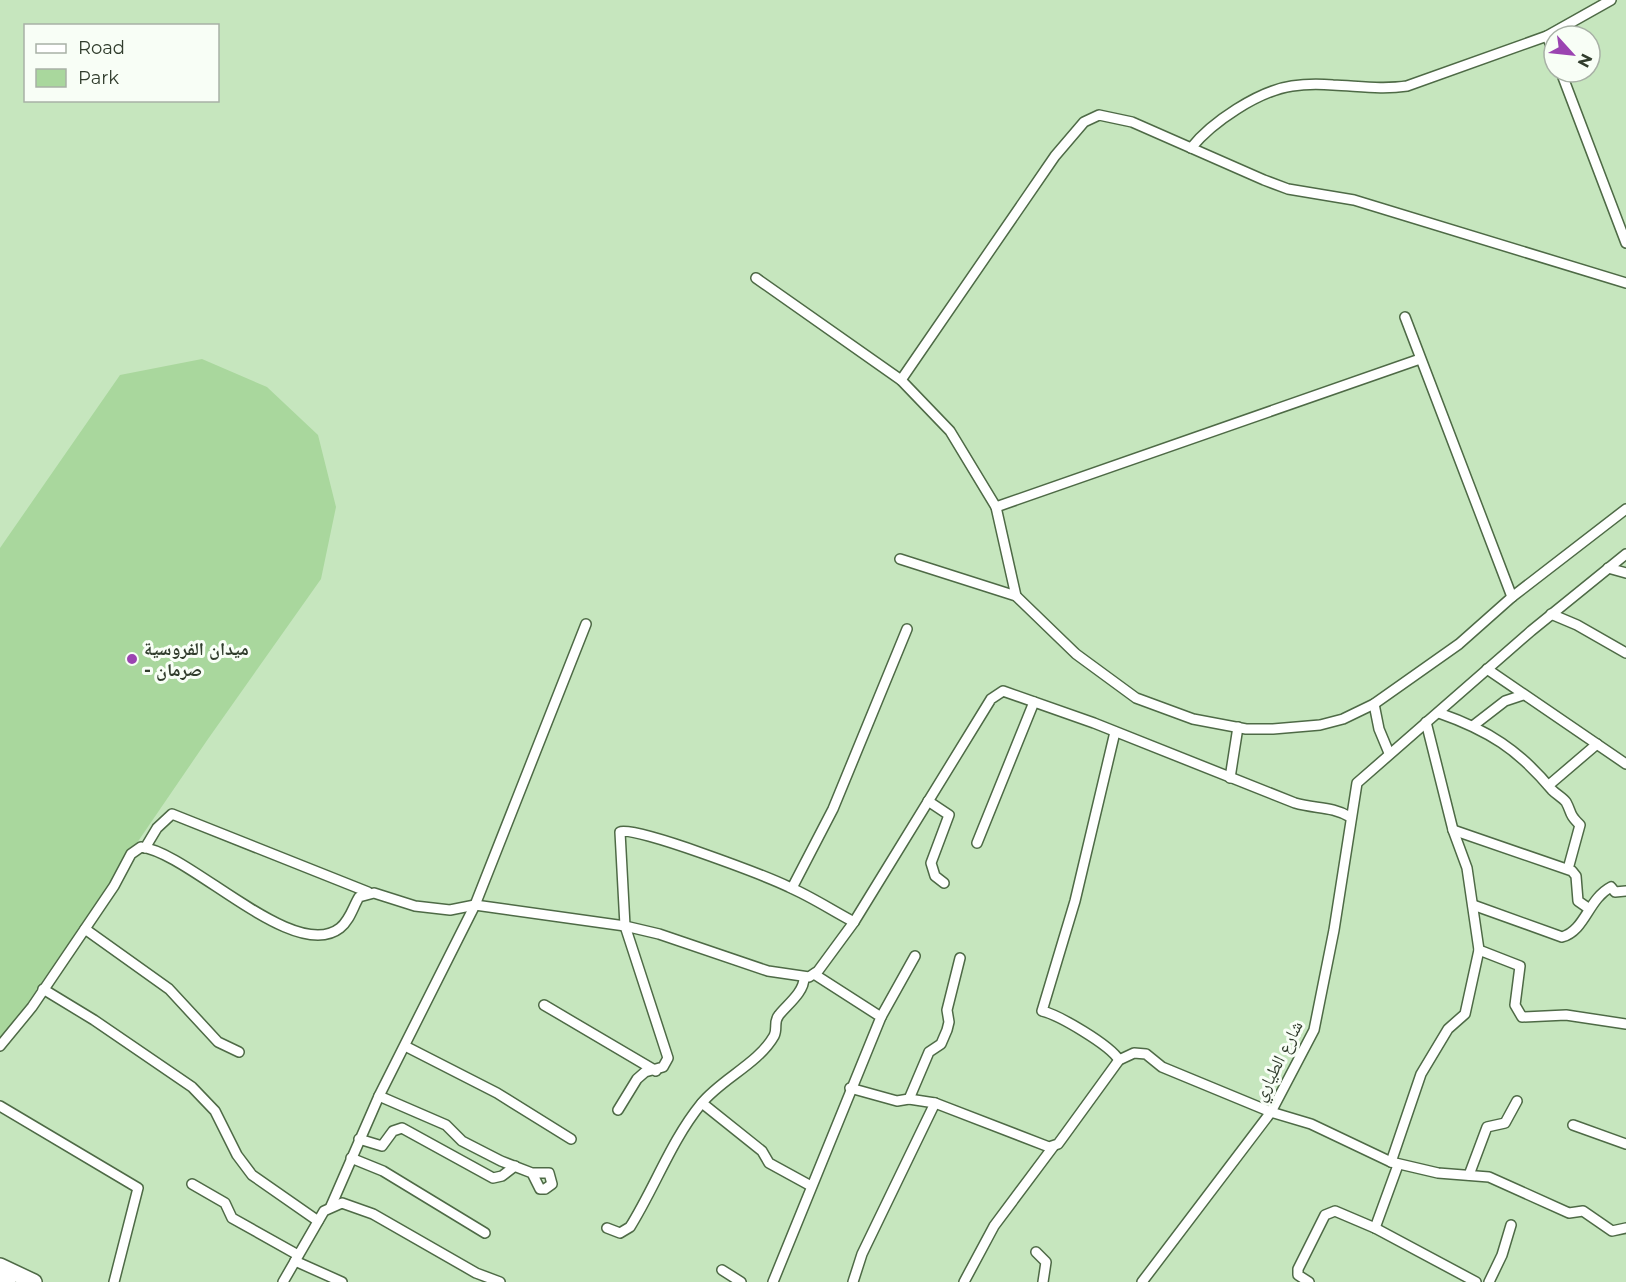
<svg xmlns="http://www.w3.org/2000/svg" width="1626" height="1282" font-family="Montserrat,'Noto Naskh Arabic',sans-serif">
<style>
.green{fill:#a9d79d}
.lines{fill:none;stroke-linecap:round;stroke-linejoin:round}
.minor-casing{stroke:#4e6a46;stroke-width:12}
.primary-casing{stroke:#4e6a46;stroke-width:18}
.minor{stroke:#fff;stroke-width:9}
.primary{stroke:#fff;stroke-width:15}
.poi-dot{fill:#9b44b1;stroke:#f8fef6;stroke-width:2}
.labels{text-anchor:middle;stroke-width:6;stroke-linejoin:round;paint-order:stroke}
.poi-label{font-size:18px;font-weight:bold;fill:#313d2d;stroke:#f8fef6;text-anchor:start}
.street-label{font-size:18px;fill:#313d2d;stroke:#f8fef6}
</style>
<rect width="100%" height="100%" fill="#c6e6be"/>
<path class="green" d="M202,359l65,28 51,48 18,72 -15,72 -113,160 -199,291 -9,9v-491l120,-173z"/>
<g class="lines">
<g class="minor-casing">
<g id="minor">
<path d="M1547,36l7,17"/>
<path d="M1561,72l65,171"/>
<path d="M1191,148c21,-26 67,-57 101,-62 13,-2 28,-2 41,-1 25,1 49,5 74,1l140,-50 64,-36"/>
<path d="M756,278l145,102 49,51 46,76 20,89"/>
<path d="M1405,317l107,280"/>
<path d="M901,380l154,-224 29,-34 15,-7 33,7 132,58 24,9 66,11 272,83"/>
<path d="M996,507l424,-148"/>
<path d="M900,559l116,37 60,58 60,44 57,21 53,10h27l47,-4 23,-6 31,-15 85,-60 53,-47 114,-88"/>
<path d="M1608,568l18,5"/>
<path d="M1551,614l26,11 49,28"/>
<path d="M1487,669l139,95"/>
<path d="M1374,704l5,25 10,24"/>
<path d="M1439,713c49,17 80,37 113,77 4,4 11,8 14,12 6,11 2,11 14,23l-12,44"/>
<path d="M1474,725l31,-24 18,-6"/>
<path d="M1115,732l-40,169 -33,110c17,4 68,34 77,49"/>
<path d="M1230,778l8,-51"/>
<path d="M1549,785l48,-41"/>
<path d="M928,801l21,14 -18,48 4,13 9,7"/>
<path d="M1453,830l119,41 4,5 2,25 10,7"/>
<path d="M977,843l57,-141"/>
<path d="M145,848l12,-20 15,-14 196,78"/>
<path d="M792,888l41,-79 74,-180"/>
<path d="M1473,905l89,32c23,-6 26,-38 49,-50l4,5 11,-1"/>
<path d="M85,929l84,60 49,53 21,10"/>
<path d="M1479,950l41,16 -5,39 7,12 44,-2 60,9"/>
<path d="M43,989l51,31 98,67 23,24 22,44 15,20 66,46"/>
<path d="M544,1005l112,66"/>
<path d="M881,1017l34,-61"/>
<path d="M0,1046l32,-39 82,-121 17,-32 10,-7c48,5 153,117 199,81 10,-8 13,-21 19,-31l15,-4 41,13 35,4 25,-5 150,21 34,8 109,37 41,6 9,-6 36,-49 137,-223 12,-8 91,32 201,80c20,6 37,3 55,14"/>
<path d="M405,1046l92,47 74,46"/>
<path d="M850,1088l47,13 12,-2 26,4 114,44 9,-3 61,-84 15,-7 12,1 16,13 109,45 40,12 80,38 47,11 51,4 80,36 14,-2 29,20 14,-3"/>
<path d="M379,1096l67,29 16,16 39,20 31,12h17l3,11 -7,5h-5l-8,-16"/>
<path d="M909,1099l20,-47 12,-8 6,-14 2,-8 -2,-12 13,-52"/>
<path d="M702,1103l60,48 7,12 42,23"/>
<path d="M0,1106l138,82 -24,94"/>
<path d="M618,1110l19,-31 8,-7 18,-5 5,-9 -43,-132 -5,-94c14,-7 148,45 169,55 23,10 44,24 65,35"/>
<path d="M1573,1125l53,19"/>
<path d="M359,1139l23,7 11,-15 9,-3 91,50 9,-2 13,-10"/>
<path d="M351,1158l32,13 102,62"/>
<path d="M1391,1162l30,-88 27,-45 17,-15 14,-64 -12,-82 -14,-38 -27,-108"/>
<path d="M1469,1175l18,-48 18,-4 12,-22"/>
<path d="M192,1184l33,19 7,15 66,37"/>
<path d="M331,1206l48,-110 96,-191 111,-281"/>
<path d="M607,1228l13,5 10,-6c25,-40 41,-86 71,-123 20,-25 57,-40 73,-68 4,-8 -1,-14 5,-21 9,-11 25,-23 25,-37"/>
<path d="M1375,1228l23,-63"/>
<path d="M1036,1252l10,10 -3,20"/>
<path d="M295,1261l47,21"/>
<path d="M722,1270l19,12"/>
<path d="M283,1282l41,-71 18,-8 31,11 103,59 24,9"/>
<path d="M773,1282l108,-265 -67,-43"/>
<path d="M853,1282l9,-28 73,-151"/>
<path d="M964,1282l30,-56 59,-79"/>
<path d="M1142,1282l129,-170 43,-82 20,-100 23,-147 174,-152 95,-77"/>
<path d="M1309,1282l-11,-7v-6l27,-54 10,-4 40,17 101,54"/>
<path d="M1489,1282l13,-27 9,-30"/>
</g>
</g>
<g class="primary-casing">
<g id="primary">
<path d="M0,1266l34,16"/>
<path d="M0,1278l8,4"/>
</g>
</g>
<use href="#minor" class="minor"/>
<use href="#primary" class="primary"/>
</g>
<circle class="poi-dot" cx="132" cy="659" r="6"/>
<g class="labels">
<g class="poi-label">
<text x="144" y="655">ميدان الفروسية<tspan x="144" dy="21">- صرمان</tspan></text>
</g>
<g class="street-label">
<text transform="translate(1278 1061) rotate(-63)" y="6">شارع الطياري</text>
</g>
</g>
<rect x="24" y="24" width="195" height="78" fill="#f8fef6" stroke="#a8b1a6" stroke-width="1.5"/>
<rect x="36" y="44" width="30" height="9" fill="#ffffff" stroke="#a8b1a6" stroke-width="1.5"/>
<text x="78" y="54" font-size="18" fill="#313d2d">Road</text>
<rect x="36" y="69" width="30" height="18" fill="#a9d79d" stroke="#a8b1a6" stroke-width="1.5"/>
<text x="78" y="84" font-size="18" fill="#313d2d">Park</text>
<g transform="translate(1572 54) rotate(117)"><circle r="28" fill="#f8fef6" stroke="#a8b1a6" stroke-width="1.5"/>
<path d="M0-4.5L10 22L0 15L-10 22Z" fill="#9b44b1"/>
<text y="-9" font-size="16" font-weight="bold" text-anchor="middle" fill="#313d2d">N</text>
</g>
</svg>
